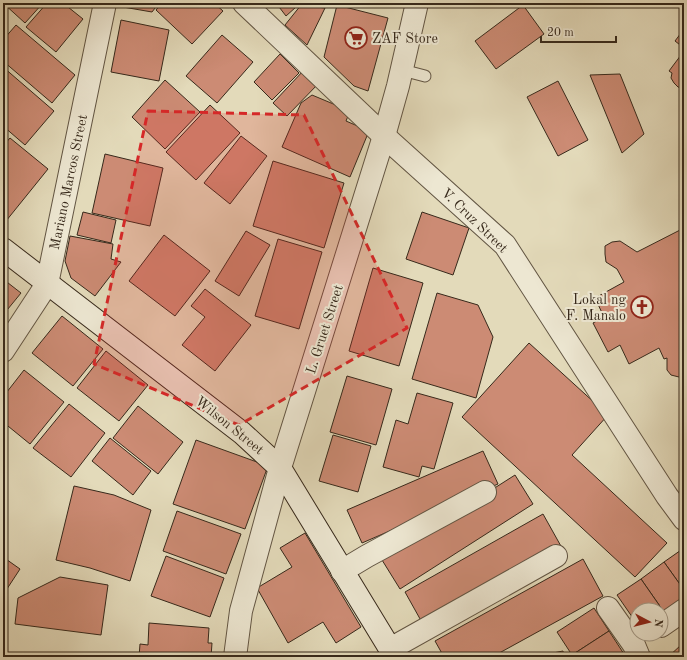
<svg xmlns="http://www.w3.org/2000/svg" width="687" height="660" font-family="'Old Standard TT',serif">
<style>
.building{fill:#cc8b74;stroke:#37291b}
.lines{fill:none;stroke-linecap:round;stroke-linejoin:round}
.service-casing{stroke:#625543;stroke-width:13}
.minor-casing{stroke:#625543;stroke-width:24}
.secondary-casing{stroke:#37291b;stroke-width:24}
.service{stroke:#ede7d2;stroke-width:11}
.minor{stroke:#ede7d2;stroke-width:22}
.secondary{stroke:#ede7d2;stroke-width:22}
.marked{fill:#d62828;fill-opacity:0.2;stroke:#d62828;stroke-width:3;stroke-dasharray:8 5;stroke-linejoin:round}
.labels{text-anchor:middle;stroke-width:4;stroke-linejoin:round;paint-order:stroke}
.poi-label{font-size:14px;fill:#37291b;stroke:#ede7d2;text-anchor:start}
.street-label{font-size:14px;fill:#37291b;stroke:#ede7d2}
</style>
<rect width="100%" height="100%" fill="#e3daba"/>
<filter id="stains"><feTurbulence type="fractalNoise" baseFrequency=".005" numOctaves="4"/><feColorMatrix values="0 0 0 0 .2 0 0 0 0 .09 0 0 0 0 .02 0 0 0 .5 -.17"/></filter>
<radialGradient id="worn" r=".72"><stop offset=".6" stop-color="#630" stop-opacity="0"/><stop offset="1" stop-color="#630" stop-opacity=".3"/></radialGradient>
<g class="building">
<path d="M3,3h40l-18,20z"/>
<path d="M47,3h16l20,16 -27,33 -30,-25z"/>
<path d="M124,3h35l-7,9 -29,-5z"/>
<path d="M162,3h52l9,8 -31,33 -36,-34z"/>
<path d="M276,3h17l3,4 -10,9z"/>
<path d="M301,5l24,3 -18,37 -22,-20z"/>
<path d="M337,5l51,13 -20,73 -14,-5 -30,-29z"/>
<path d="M523,5l21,29 -48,35 -21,-28z"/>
<path d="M121,20l48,10 -10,51 -48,-9z"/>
<path d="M16,25l59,50 -23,28 -49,-42v-21z"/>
<path d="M684,29v19l-9,-7z"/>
<path d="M222,35l31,27 -36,41 -31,-27z"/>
<path d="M684,51v37h-3l-3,-1 -4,-4 -3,-5 1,-5 -3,-2z"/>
<path d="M280,54l19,19 -27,27 -18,-18z"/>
<path d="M3,67l51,44 -29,34 -22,-19z"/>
<path d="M304,70l15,13 -32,33 -14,-13z"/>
<path d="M620,74l24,60 -22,19 -32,-78z"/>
<path d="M165,80l35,32 -35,37 -33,-32z"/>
<path d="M558,81l30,59 -30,16 -31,-59z"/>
<path d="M312,95l38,16 -4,10 23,10 -19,46 -68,-30 19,-44z"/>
<path d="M210,105l30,28 -44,47 -30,-28z"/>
<path d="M241,136l26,20 -37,48 -26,-21z"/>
<path d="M10,138l38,31 -42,52 -3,-3v-72z"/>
<path d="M105,154l58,14 -13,58 -58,-13z"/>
<path d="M273,161l71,22 -20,65 -71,-22z"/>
<path d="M83,212l33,8 -5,23 -34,-8z"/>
<path d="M422,212l47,16 -16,47 -47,-16z"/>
<path d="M684,228v147l-5,2 -8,-2 -4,-5v-12l-3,1 -5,-11 -30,16 -9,-19 -12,7 -15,-29 11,-6 -9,-19 29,-16 -7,-13 -11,-7 -1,-8v-8l7,-4 8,-1 17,11z"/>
<path d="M246,231l24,14 -31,51 -24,-15z"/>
<path d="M164,235l46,36 -35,45 -46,-35z"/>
<path d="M70,236l43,8 -2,15 10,3 -26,34 -24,-18 -6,-17z"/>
<path d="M278,239l44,13 -23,77 -44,-13z"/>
<path d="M373,268l50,15 -24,83 -50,-15z"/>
<path d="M3,279l18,14 -18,22z"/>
<path d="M205,289l46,36 -36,46 -33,-26 23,-28 -14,-11z"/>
<path d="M437,293l41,12 15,32 -17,61 -64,-19z"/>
<path d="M62,316l41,33 -30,37 -41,-33z"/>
<path d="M529,343l79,72 -36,40 95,88 -32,34 -173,-160z"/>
<path d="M106,351l42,34 -29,36 -42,-33z"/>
<path d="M24,370l40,32 -34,42 -27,-22v-25z"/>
<path d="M347,376l45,13 -16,56 -46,-13z"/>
<path d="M417,393l36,10 -19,66 -12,-3 -3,11 -36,-10 13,-47 12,4z"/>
<path d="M69,404l36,29 -34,44 -38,-29z"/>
<path d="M138,406l45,36 -25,32 -45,-36z"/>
<path d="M333,435l38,11 -13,46 -39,-11z"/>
<path d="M110,438l41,33 -18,24 -41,-34z"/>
<path d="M196,440l72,26 -23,63 -72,-25z"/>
<path d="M483,451l15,33 -136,59 -15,-33z"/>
<path d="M515,475l18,29 -133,85 -18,-29z"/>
<path d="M74,486l40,9 37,15 -21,71 -40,-13 -34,-8z"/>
<path d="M177,511l64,23 -15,40 -63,-23z"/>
<path d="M543,514l19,34 -138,78 -19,-34z"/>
<path d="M305,533l56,94 -25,16 -13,-21 -35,21 -31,-55 35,-21 -12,-19z"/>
<path d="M684,548v42l-20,-28z"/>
<path d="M166,556l58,22 -14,39 -59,-21z"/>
<path d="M3,557l17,12 -17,26z"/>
<path d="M583,559l20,37 -111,61h-48l-9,-16z"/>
<path d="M664,562l20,28v8l-20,14 -23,-33z"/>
<path d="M60,577l48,8 -7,50 -86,-11 3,-26z"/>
<path d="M641,579l23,33 -3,2v-4h-24v14l-20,-29z"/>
<path d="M594,608l15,23 -37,24 -15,-23z"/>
<path d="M149,623l60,5 -1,15h4l-1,14h-72l1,-13 8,1z"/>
<path d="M609,631l15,23 -3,3h-48l-1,-2z"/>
<path d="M681,645l3,4v8h-16z"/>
<path d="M563,651l1,6h-31z"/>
</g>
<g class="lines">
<g class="service-casing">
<path id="service" d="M402,70l23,6"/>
</g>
<g class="minor-casing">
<g id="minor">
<path d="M244,3l140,133 121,109 162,251 17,23"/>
<path d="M3,351l44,-67 58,-281"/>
<path d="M342,571l25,-15 118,-64"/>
<path d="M608,608l26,37 5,12"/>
<path d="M661,626l23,-16"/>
<path d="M390,649l166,-93"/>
<path d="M235,657l6,-46 39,-143 104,-332 14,-50 19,-83"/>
</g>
</g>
<g class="secondary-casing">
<path id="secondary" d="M3,249l239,184 38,35 115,189"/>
</g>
<use href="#service" class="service"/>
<use href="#minor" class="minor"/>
<use href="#secondary" class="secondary"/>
</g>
<path class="marked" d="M148,111l156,4 103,213 -168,97 -145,-61z"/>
<defs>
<g id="supermarket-ring" transform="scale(1.15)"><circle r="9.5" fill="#ede7d2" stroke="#8f2418" stroke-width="1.5"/><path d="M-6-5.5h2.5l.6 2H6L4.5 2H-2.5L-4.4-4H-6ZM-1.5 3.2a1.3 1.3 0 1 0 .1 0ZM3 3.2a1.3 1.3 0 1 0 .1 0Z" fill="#8f2418"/></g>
<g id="church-ring" transform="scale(1.15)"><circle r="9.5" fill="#ede7d2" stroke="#8f2418" stroke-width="1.5"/><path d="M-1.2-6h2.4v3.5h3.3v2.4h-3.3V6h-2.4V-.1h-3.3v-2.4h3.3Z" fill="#8f2418"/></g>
</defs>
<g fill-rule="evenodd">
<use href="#supermarket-ring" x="356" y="38"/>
<use href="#church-ring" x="642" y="307"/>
</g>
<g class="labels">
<g class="poi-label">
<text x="372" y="43">ZAF Store</text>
<text x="626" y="304" text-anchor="end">Lokal ng<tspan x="626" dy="16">F. Manalo</tspan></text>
</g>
<g class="street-label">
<text transform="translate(68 182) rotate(-78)" y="5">Mariano Marcos Street</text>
<text transform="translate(475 220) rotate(44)" y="5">V. Cruz Street</text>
<text transform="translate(324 329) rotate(-72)" y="5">L. Gruet Street</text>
<text transform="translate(230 425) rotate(39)" y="5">Wilson Street</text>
</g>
</g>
<rect width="687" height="660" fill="none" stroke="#e3daba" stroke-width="16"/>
<rect x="4" y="4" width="679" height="652" fill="none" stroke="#37291b" stroke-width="2"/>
<rect x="8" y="8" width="671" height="644" fill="none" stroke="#37291b"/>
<g transform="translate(649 622) rotate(97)"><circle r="19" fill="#ede7d2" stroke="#a49b89"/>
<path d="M0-3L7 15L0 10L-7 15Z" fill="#8f2418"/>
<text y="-6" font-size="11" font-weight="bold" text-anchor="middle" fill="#37291b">N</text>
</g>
<path d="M541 36v6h75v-6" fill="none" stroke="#37291b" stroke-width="2"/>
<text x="547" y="36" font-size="12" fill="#37291b" stroke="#ede7d2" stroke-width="3" paint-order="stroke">20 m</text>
<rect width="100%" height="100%" filter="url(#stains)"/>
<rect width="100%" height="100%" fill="url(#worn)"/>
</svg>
